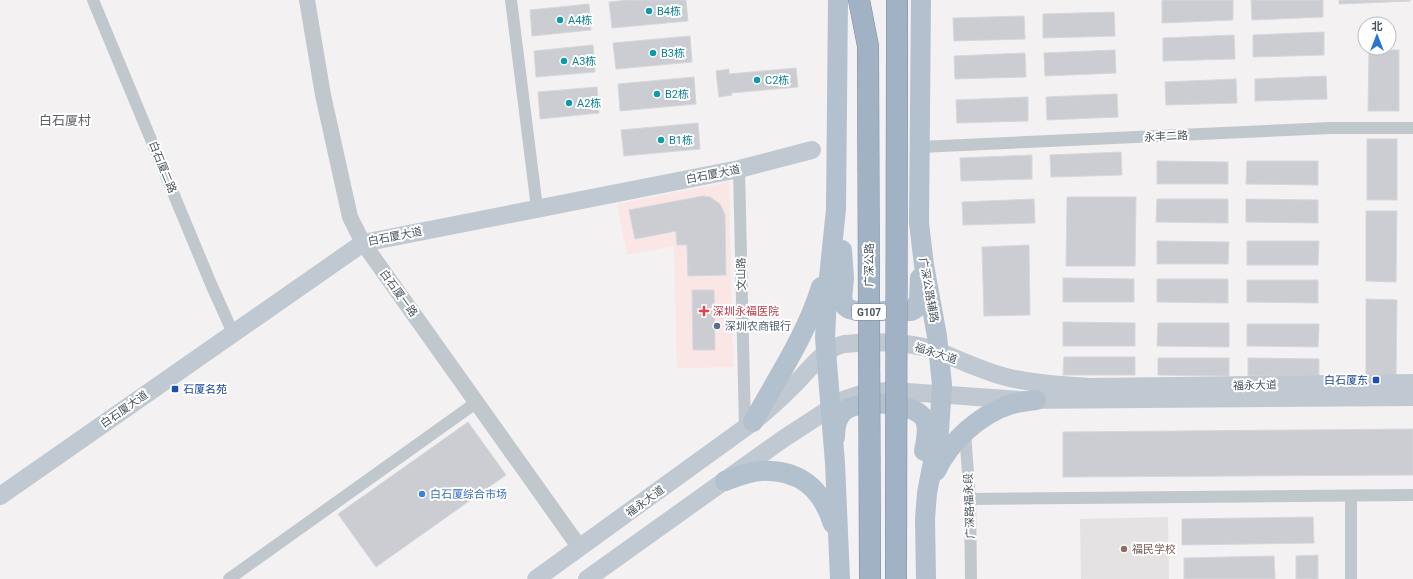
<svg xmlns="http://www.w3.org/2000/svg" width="1413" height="579" font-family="Roboto,'Noto Sans SC',sans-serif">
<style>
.education{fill:#e4e2e2}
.medical{fill:#f9e6e5}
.building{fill:#cbcdd3;stroke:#d5d7db}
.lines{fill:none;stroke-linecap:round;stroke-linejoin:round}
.trunk-casing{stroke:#798fa6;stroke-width:22}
.minor{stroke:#c0c8ce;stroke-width:12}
.tertiary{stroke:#c0c8ce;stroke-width:16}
.secondary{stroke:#c0c9d2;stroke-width:18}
.primary{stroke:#b3c0cd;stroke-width:20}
.trunk{stroke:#a0b2c4;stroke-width:21}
.trunk-bridge-casing{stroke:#798fa6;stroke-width:22;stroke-linecap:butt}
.trunk-bridge{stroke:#a0b2c4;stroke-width:21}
.culture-dot{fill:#0f9aa8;stroke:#fff;stroke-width:1.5}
.health-dot{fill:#e0444e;stroke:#fff;stroke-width:1.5}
.service-dot{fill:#5c6f8a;stroke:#fff;stroke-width:1.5}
.transit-dot{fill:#1a4fb4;stroke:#fff;stroke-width:1.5}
.shop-dot{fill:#3f7fe0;stroke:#fff;stroke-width:1.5}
.education-dot{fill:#8d6e63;stroke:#fff;stroke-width:1.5}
.labels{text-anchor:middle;stroke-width:4;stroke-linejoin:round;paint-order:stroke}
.shield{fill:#fff;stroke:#80878e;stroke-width:1}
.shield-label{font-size:10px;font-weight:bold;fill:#4a545d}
.culture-label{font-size:11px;fill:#0d838f;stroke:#fff;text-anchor:start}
.street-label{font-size:11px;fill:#4a545d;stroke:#fff}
.health-label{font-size:11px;fill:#be3a42;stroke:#fff;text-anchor:start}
.service-label{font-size:11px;fill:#4e5e75;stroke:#fff;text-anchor:start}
.transit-label{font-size:11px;fill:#164399;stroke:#fff;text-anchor:end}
.shop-label{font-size:11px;fill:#366cbe;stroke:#fff;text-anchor:start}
.education-label{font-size:11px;fill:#785e54;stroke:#fff;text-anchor:start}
.quarter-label{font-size:13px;fill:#5e6165;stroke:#fff}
</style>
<rect width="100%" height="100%" fill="#f3f1f1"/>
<path class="education" d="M1168,517l1,62h-88l-1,-60z"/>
<path class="medical" d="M729,182l4,185 -56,1 -3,-122 -47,9 -10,-51z"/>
<g class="building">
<path d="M628,0h58l2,21 -76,7 -3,-26z"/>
<path d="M1162,0h71v20l-71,3z"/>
<path d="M1251,0h72v17l-71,3z"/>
<path d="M1339,0h71v1l-71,3z"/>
<path d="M589,4l2,26 -59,6 -2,-26z"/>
<path d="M1114,12l1,24 -72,2v-24z"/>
<path d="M1024,16l1,23 -71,2 -1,-23z"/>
<path d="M1324,32v23l-71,2v-22z"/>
<path d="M1234,35l1,24 -72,2v-23z"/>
<path d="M690,36l2,26 -76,7 -3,-26z"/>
<path d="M593,45l2,27 -59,5 -2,-26z"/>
<path d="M1115,50l1,23 -71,3 -1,-23z"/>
<path d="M1369,50h30v61h-31z"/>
<path d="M1025,53l1,24 -71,2 -1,-23z"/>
<path d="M796,68l2,19 -67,6 1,2 -13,2 -3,-26 13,-2v5z"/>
<path d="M1326,76l1,23 -72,2v-22z"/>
<path d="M694,77l2,27 -76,7 -2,-27z"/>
<path d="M1236,79l1,24 -71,2 -1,-23z"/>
<path d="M597,87l2,26 -59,6 -2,-27z"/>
<path d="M1117,94l1,23 -71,3 -1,-23z"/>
<path d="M1028,97v24l-71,2 -1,-23z"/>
<path d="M698,123l2,26 -76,7 -3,-26z"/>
<rect x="1367" y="139" width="30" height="61"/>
<path d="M1121,152l1,23 -71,2 -1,-22z"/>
<path d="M1032,155v24l-71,2 -1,-23z"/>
<path d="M1157,161l71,1v22h-71z"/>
<path d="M1247,161h71v24l-72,-1z"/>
<path d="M703,196l7,1 10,7 5,11 1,60 -38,1 -1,-31h-10l-1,-14 -41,8 -6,-29z"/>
<path d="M1067,197h69l-1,69h-69z"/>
<path d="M1034,199l1,24 -72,2 -1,-23z"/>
<path d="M1157,199h71v24l-72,-1z"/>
<path d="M1246,199l72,1v23l-72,-1z"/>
<path d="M1366,211h31l-1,71 -30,-1z"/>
<path d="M1157,241l72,1 -1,22h-71z"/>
<path d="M1247,241h72l-1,24h-71z"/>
<path d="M1029,245l1,70 -46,1 -2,-69z"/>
<path d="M1063,278l71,1v23h-71z"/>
<path d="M1157,279h71v24l-71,-1z"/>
<path d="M1247,280h71v23l-71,-1z"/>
<path d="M692,290h22l1,60h-22z"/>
<path d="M1366,299l31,1 -1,75h-30z"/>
<path d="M1063,322l72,1v23h-72z"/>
<path d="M1158,323h71v24l-72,-1z"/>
<path d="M1247,324h72l-1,23 -71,-1z"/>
<path d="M1064,357h71v18h-72z"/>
<path d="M1158,358h71v18l-71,-1z"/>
<path d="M1248,358l71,1v17h-71z"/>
<path d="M468,422l38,53 -130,92 -38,-53z"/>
<path d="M1413,429v46l-350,2v-45z"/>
<path d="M1313,517l1,26 -132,2v-26z"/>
<path d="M1318,555v24h-22v-23z"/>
<path d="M1274,556l1,23h-91v-21z"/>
</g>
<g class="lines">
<g class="trunk-casing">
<g id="trunk">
<path d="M859,0l9,46"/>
<path d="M897,48v-48"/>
</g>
</g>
<g class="minor">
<path d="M93,0l118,284 22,49"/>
<path d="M511,0l26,208"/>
<path d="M920,147l411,-19h82"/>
<path d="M739,169l6,259"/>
<path d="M965,433l5,66 1,80"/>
<path d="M1351,496v83"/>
<path d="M970,499l443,-4"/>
<path d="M229,579l248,-177"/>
</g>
<path class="tertiary" d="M307,0l16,95 27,122 13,26 217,305"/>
<g class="secondary">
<path d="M0,496l363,-253 376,-74 73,-19"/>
<path d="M536,579l217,-157c14,-11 27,-23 39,-35 16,-15 30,-38 52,-43 31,-3 66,-3 96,8 22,9 43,19 66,25 28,7 56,8 85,10l322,-4"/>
<path d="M587,579l196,-140 60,-39 24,-8 26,-1 127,9 393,-3"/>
</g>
<g class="primary">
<path d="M838,0l-2,209 -9,88 -2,41 10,125 5,116"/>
<path d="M921,0l-2,223 5,42 13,71 5,49 -3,46 -12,62 -2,26 1,60"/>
<path d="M842,250l2,28 -2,21 3,7 4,3 7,2h55l4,-2 4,-10 1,-21"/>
<path d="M753,422c24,-44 53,-86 68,-135"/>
<path d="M835,437c0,-9 2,-20 9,-26 15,-12 72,-10 81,9 4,9 1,21 -1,31"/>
<path d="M936,471c14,-30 44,-57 76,-67 8,-2 16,-3 24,-4"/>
<path d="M725,481c11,-4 23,-9 35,-10 40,-2 62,18 73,53"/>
</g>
<use href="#trunk" class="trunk"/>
<g class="trunk-bridge-casing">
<g id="trunk-bridge">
<path d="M868,46l2,533"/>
<path d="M896,579l1,-531"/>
</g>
</g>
<use href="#trunk-bridge" class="trunk-bridge"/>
</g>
<g class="culture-dot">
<circle cx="649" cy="11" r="4"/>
<circle cx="560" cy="20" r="4"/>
<circle cx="653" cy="53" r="4"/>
<circle cx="564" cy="61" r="4"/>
<circle cx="757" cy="80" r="4"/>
<circle cx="657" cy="94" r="4"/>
<circle cx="569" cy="103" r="4"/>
<circle cx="661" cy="140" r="4"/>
</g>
<path class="health-dot" d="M702 305h4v4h4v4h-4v4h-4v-4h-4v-4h4z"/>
<circle class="service-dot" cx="717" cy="326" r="4"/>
<g class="transit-dot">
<rect x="1372" y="376" width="8" height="8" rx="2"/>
<rect x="171" y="385" width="8" height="8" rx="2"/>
</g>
<circle class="shop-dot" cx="422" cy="494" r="4"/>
<circle class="education-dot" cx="1124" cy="549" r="4"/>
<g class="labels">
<rect class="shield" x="852" y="304" width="34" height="16" rx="3"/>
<g class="shield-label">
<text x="869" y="316">G107</text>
</g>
<g class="culture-label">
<text x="657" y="15">B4栋</text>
<text x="568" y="24">A4栋</text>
<text x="661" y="57">B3栋</text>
<text x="572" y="65">A3栋</text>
<text x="765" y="84">C2栋</text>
<text x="665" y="98">B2栋</text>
<text x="577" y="107">A2栋</text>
<text x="669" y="144">B1栋</text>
</g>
<g class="street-label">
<text transform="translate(1166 136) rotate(-3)" y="4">永丰二路</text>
<text transform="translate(163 167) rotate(68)" y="4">白石厦二路</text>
<text transform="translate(713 174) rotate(-11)" y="4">白石厦大道</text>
<text transform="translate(395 236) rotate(-11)" y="4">白石厦大道</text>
<text transform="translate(869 265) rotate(-90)" y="4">广深公路</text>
<text transform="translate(741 274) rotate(-91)" y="4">文山路</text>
<text transform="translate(929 290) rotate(80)" y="4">广深公路辅路</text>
<text transform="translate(399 293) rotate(54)" y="4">白石厦一路</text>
<text transform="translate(936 353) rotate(18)" y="4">福永大道</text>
<text transform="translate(1255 385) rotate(-1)" y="4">福永大道</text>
<text transform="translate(124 409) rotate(-35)" y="4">白石厦大道</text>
<text transform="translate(645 501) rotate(-36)" y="4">福永大道</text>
<text transform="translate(969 506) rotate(-92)" y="4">广深路福永段</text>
</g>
<g class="health-label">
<text x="713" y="315">深圳永福医院</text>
</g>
<g class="service-label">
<text x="725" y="330">深圳农商银行</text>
</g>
<g class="transit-label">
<text x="1368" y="384">白石厦东</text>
<text x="183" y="393" text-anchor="start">石厦名苑</text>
</g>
<g class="shop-label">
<text x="430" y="498">白石厦综合市场</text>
</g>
<g class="education-label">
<text x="1132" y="553">福民学校</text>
</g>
<g class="quarter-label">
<text x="65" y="125">白石厦村</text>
</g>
</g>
<g transform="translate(1377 36)"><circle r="19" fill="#ffffff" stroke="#b7bbbe"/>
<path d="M0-3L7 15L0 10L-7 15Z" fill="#2a75d4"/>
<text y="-6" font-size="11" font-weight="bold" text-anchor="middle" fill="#4a545d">北</text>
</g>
</svg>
